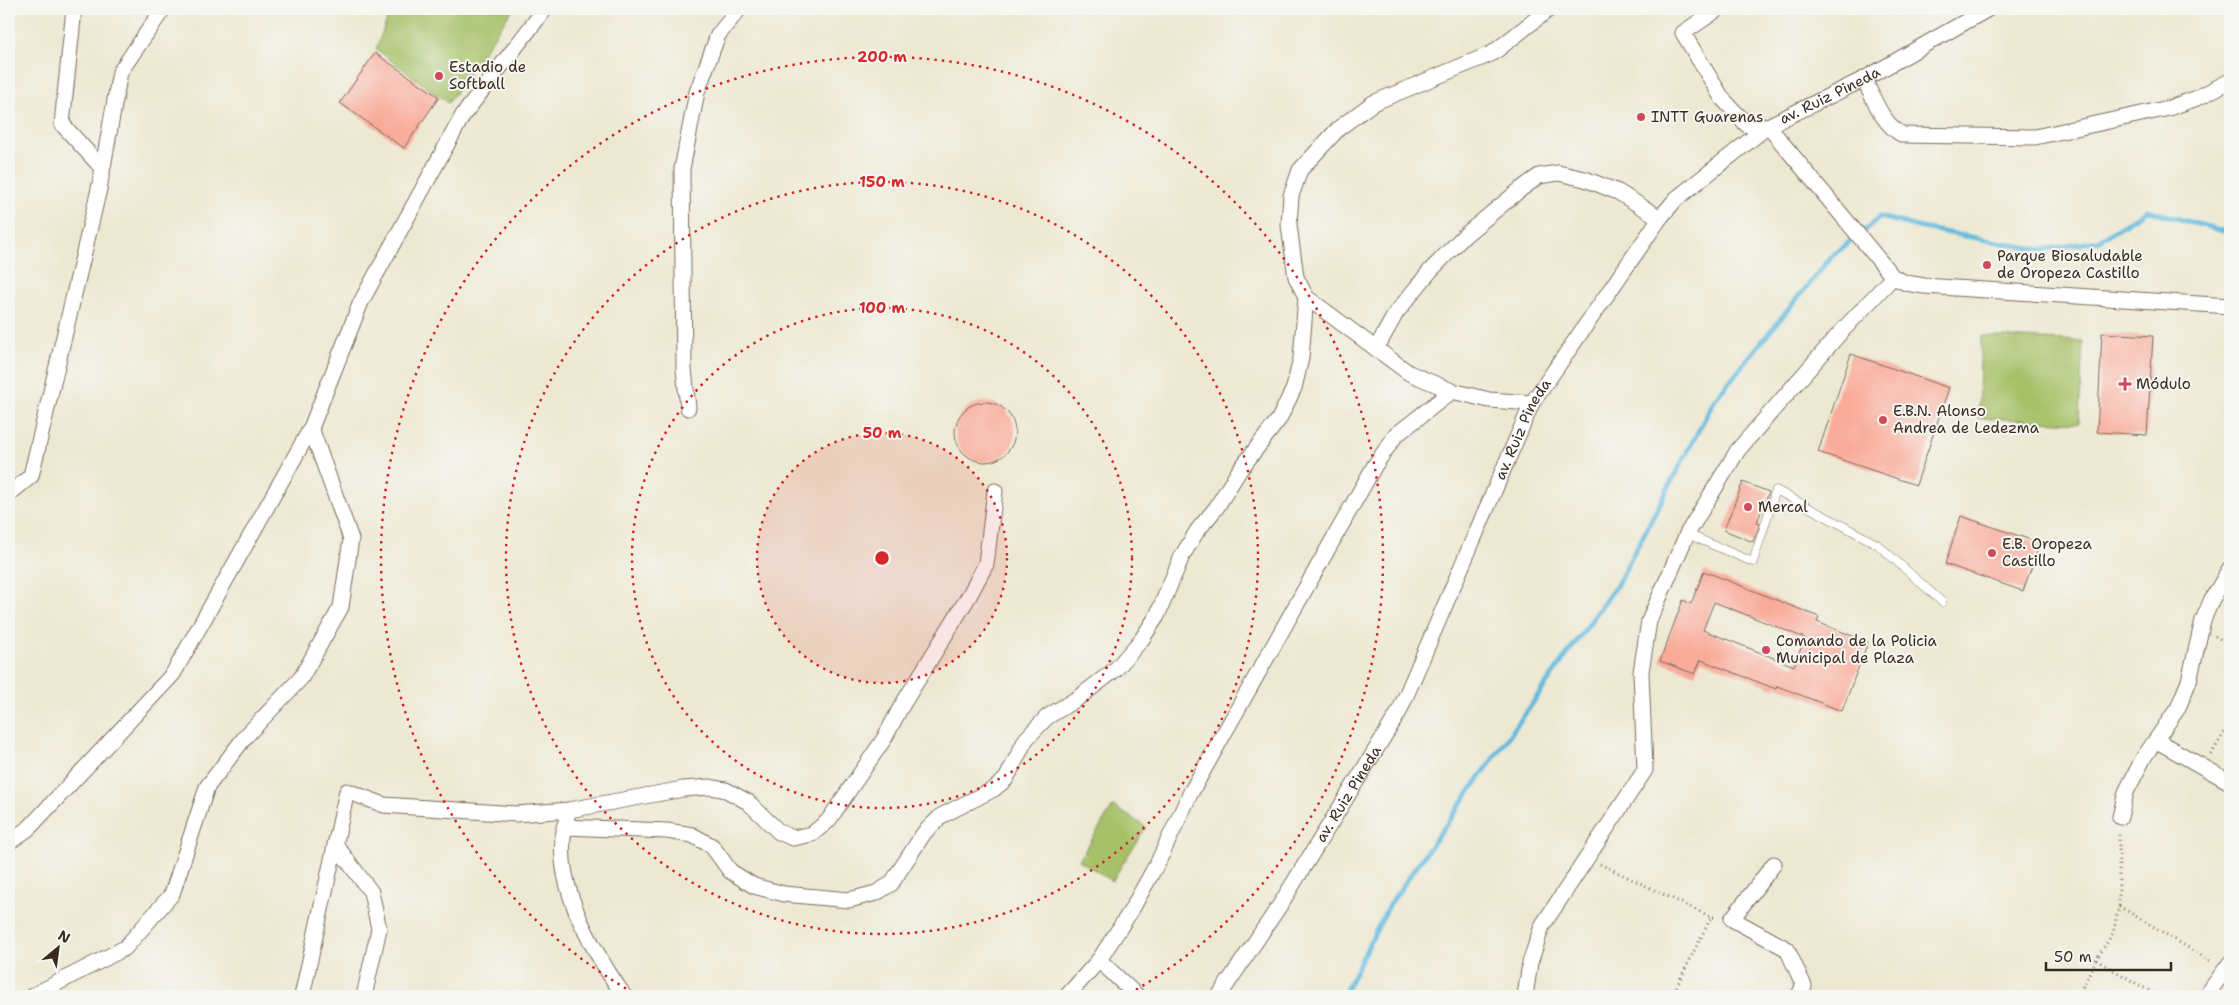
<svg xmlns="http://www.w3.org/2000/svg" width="2239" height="1005" font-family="'Shantell Sans',sans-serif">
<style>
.garden{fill:#a6c168;stroke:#707643}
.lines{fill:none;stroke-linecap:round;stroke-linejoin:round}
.stream{stroke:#60b9dd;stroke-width:5}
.building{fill:#f9ab9a;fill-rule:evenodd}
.lane-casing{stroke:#796c5d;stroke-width:9}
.street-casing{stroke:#796c5d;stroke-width:17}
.path{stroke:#796c5d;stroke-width:3;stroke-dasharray:1 4;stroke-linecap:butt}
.lane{stroke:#fff;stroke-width:8}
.street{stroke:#fff;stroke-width:15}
.ring{fill:none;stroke:#d62828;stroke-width:2.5;stroke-dasharray:2.5 5}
.poi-dot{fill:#d1495b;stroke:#f6f6f2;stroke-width:2}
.labels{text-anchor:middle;stroke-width:4;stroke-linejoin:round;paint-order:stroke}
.poi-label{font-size:15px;fill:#3b2a1e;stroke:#f6f6f2;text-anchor:start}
.street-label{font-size:15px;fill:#3b2a1e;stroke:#f6f6f2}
.centre{fill:#d62828;stroke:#f6f6f2;stroke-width:2.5}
.ring-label{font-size:15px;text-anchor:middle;font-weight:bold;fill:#d62828;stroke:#f6f6f2;stroke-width:4;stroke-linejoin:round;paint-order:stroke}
</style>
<rect width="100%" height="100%" fill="#f6f6f2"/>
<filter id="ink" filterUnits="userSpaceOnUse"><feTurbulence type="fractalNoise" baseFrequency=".02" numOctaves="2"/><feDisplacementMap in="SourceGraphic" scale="10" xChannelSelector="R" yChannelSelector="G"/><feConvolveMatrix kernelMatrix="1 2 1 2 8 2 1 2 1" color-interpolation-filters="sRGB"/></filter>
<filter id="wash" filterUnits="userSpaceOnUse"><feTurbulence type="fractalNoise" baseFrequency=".0096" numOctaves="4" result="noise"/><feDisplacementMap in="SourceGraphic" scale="20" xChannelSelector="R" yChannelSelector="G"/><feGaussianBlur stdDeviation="1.12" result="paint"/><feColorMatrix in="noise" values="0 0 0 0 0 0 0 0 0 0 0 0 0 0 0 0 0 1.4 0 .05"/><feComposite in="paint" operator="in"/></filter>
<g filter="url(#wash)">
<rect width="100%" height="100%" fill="#ede8d1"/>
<g class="garden">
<path d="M391,9h122l-65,94 -72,-54z"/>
<path d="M1981,336l102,5 -4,82 -101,-5z"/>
<path d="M1113,806l33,21 -34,54 -33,-21z"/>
</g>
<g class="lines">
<path class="stream" d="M1343,996l46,-91 229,-322 97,-184 116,-142 49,-40 42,11 119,22 57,-9 49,-31 83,23"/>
</g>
<g id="blocks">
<g class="building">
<path d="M375,53l64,44 -35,51 -64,-45z"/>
<path d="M2102,333l51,3 -6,99 -50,-3z"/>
<path d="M1851,354l98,34 -33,97 -98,-33z"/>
<circle cx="985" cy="432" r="30"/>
<path d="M1743,482l26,10 -12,30 3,1 -7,19 -29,-12z"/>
<path d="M1961,516l79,27 -17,48 -78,-27z"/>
<path d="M1704,571l115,46 -2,5 51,20 -26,69 -65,-25 -1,3 -75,-29 -6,14 -35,-13 23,-61 8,4zM1714,602l91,36 -11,28 -91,-36z"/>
</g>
</g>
</g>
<g filter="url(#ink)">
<use href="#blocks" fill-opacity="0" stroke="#796c5d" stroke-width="1"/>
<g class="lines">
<g class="lane-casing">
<path id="lane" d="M1687,534l66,28 23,-72 101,54 65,58"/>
</g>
<g class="street-casing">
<g id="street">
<path d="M74,9l-12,115 40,44"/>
<path d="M1718,9l-35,24 39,65 25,27 21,1 125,151 13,6 18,3 306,20"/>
<path d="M1864,79c10,20 18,45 39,56l132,2 134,-29 28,-10 33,-17"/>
<path d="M1376,349l20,-36 34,-42 34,-35 57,-47 18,-13 19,-3 27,6 33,13 42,26"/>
<path d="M1532,403l-43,-3 -37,-9 -43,-18 -103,-76 -10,-20 -7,-52 2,-29 9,-26 39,-42 34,-25 120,-50 56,-44"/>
<path d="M688,408l-4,-39 -2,-200 15,-77 21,-57 21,-26"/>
<path d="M9,494l22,-18 68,-287 21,-117 43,-63"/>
<path d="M2157,741l73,41"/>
<path d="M2120,817l6,-25 18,-35 34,-49 11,-27 14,-61 9,-21 18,-30"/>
<path d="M567,818c-19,59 25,131 57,178"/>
<path d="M564,827l103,4 25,4 20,11 18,25 24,15 30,8 65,6 27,-7 15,-9 33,-51 17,-17 53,-27 12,-10 20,-40 21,-22 31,-19 38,-29 26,-30 15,-23 25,-60 15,-25 19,-23 23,-37 40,-52 15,-31 7,-30 5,-61"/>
<path d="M9,842l20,-14 144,-154 138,-246 50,-126 102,-187 82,-106"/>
<path d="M335,844l36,48 8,37 -15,67"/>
<path d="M1774,864l-42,55 55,30 17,37 -6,10"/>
<path d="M1099,960l38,36"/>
<path d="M32,996l93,-48 47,-54 35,-107 38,-50 56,-59 40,-71 10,-68 -40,-111"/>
<path d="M302,996l45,-205 37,14 132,9 53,-4 114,-21 27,-2 16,3 22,12 31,30 14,6 19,-4 16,-13 56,-82 17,-32 68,-111 17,-32 9,-73"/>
<path d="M1067,996l32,-36 33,-51 27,-49 31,-66 185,-329 21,-30 56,-44"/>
<path id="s1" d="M1219,996l61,-91 119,-193 133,-309 128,-185 16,-19 92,-73 96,-47 124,-70"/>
<path d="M1525,996l5,-33 12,-37 103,-156 -4,-98 8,-51 38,-87 51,-84 102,-117 53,-56"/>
<path d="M2206,996l24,-33"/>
</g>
</g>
<g class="path">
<path d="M2215,636l15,9"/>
<path d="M2211,755l19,-32"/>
<path d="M1600,864l111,53h6"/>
<path d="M2119,906l93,56"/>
<path d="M2096,960l62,36"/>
<path d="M1672,996l39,-79"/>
<path d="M2078,996l18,-36 17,-27 6,-27v-74"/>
</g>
<use href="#lane" class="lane"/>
<use href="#street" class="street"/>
</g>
</g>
<circle cx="882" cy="558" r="125" fill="#d62828" fill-opacity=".12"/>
<g class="ring">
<circle cx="882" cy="558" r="125"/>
<circle cx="882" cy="558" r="250"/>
<circle cx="882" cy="558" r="376"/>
<path d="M639 996A501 501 0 1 1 1125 996"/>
</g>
<g class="poi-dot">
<circle cx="439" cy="76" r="5"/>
<circle cx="1641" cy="117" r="5"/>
<circle cx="1987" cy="265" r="5"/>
<path d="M2122.5 376.5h5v5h5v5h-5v5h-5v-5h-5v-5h5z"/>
<circle cx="1883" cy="420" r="5"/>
<circle cx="1748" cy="507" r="5"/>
<circle cx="1992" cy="553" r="5"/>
<circle cx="1766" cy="650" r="5"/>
</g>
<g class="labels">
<g class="poi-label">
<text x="449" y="72">Estadio de<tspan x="449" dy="17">Softball</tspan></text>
<text x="1651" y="122">INTT Guarenas</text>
<text x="1997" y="261">Parque Biosaludable<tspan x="1997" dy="17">de Oropeza Castillo</tspan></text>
<text x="2136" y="389">Módulo</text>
<text x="1893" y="416">E.B.N. Alonso<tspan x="1893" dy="17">Andrea de Ledezma</tspan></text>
<text x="1758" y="512">Mercal</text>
<text x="2002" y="549">E.B. Oropeza<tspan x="2002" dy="17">Castillo</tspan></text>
<text x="1776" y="646">Comando de la Policia<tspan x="1776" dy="17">Municipal de Plaza</tspan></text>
</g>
<g class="street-label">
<text dy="5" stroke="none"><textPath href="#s1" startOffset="1109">av. Ruiz Pineda</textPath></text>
<text dy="5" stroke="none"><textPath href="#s1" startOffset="645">av. Ruiz Pineda</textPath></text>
<text dy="5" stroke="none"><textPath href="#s1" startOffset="240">av. Ruiz Pineda</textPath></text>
</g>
</g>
<circle cx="882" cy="558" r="8" class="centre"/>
<g class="ring-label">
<text x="882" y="62">200 m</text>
<text x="882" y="187">150 m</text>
<text x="882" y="313">100 m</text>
<text x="882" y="438">50 m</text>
</g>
<rect width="2239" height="1005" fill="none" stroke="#f6f6f2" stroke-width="30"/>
<g transform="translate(58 948) rotate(29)" stroke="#f6f6f2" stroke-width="4" paint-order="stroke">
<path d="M0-4L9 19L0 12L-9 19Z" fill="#3b2a1e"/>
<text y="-8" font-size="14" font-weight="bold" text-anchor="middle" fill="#3b2a1e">N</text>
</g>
<path d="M2046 962v8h125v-8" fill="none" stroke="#3b2a1e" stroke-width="2.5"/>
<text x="2054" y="962" font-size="15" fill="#3b2a1e" stroke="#f6f6f2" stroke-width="4" paint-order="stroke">50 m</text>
</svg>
